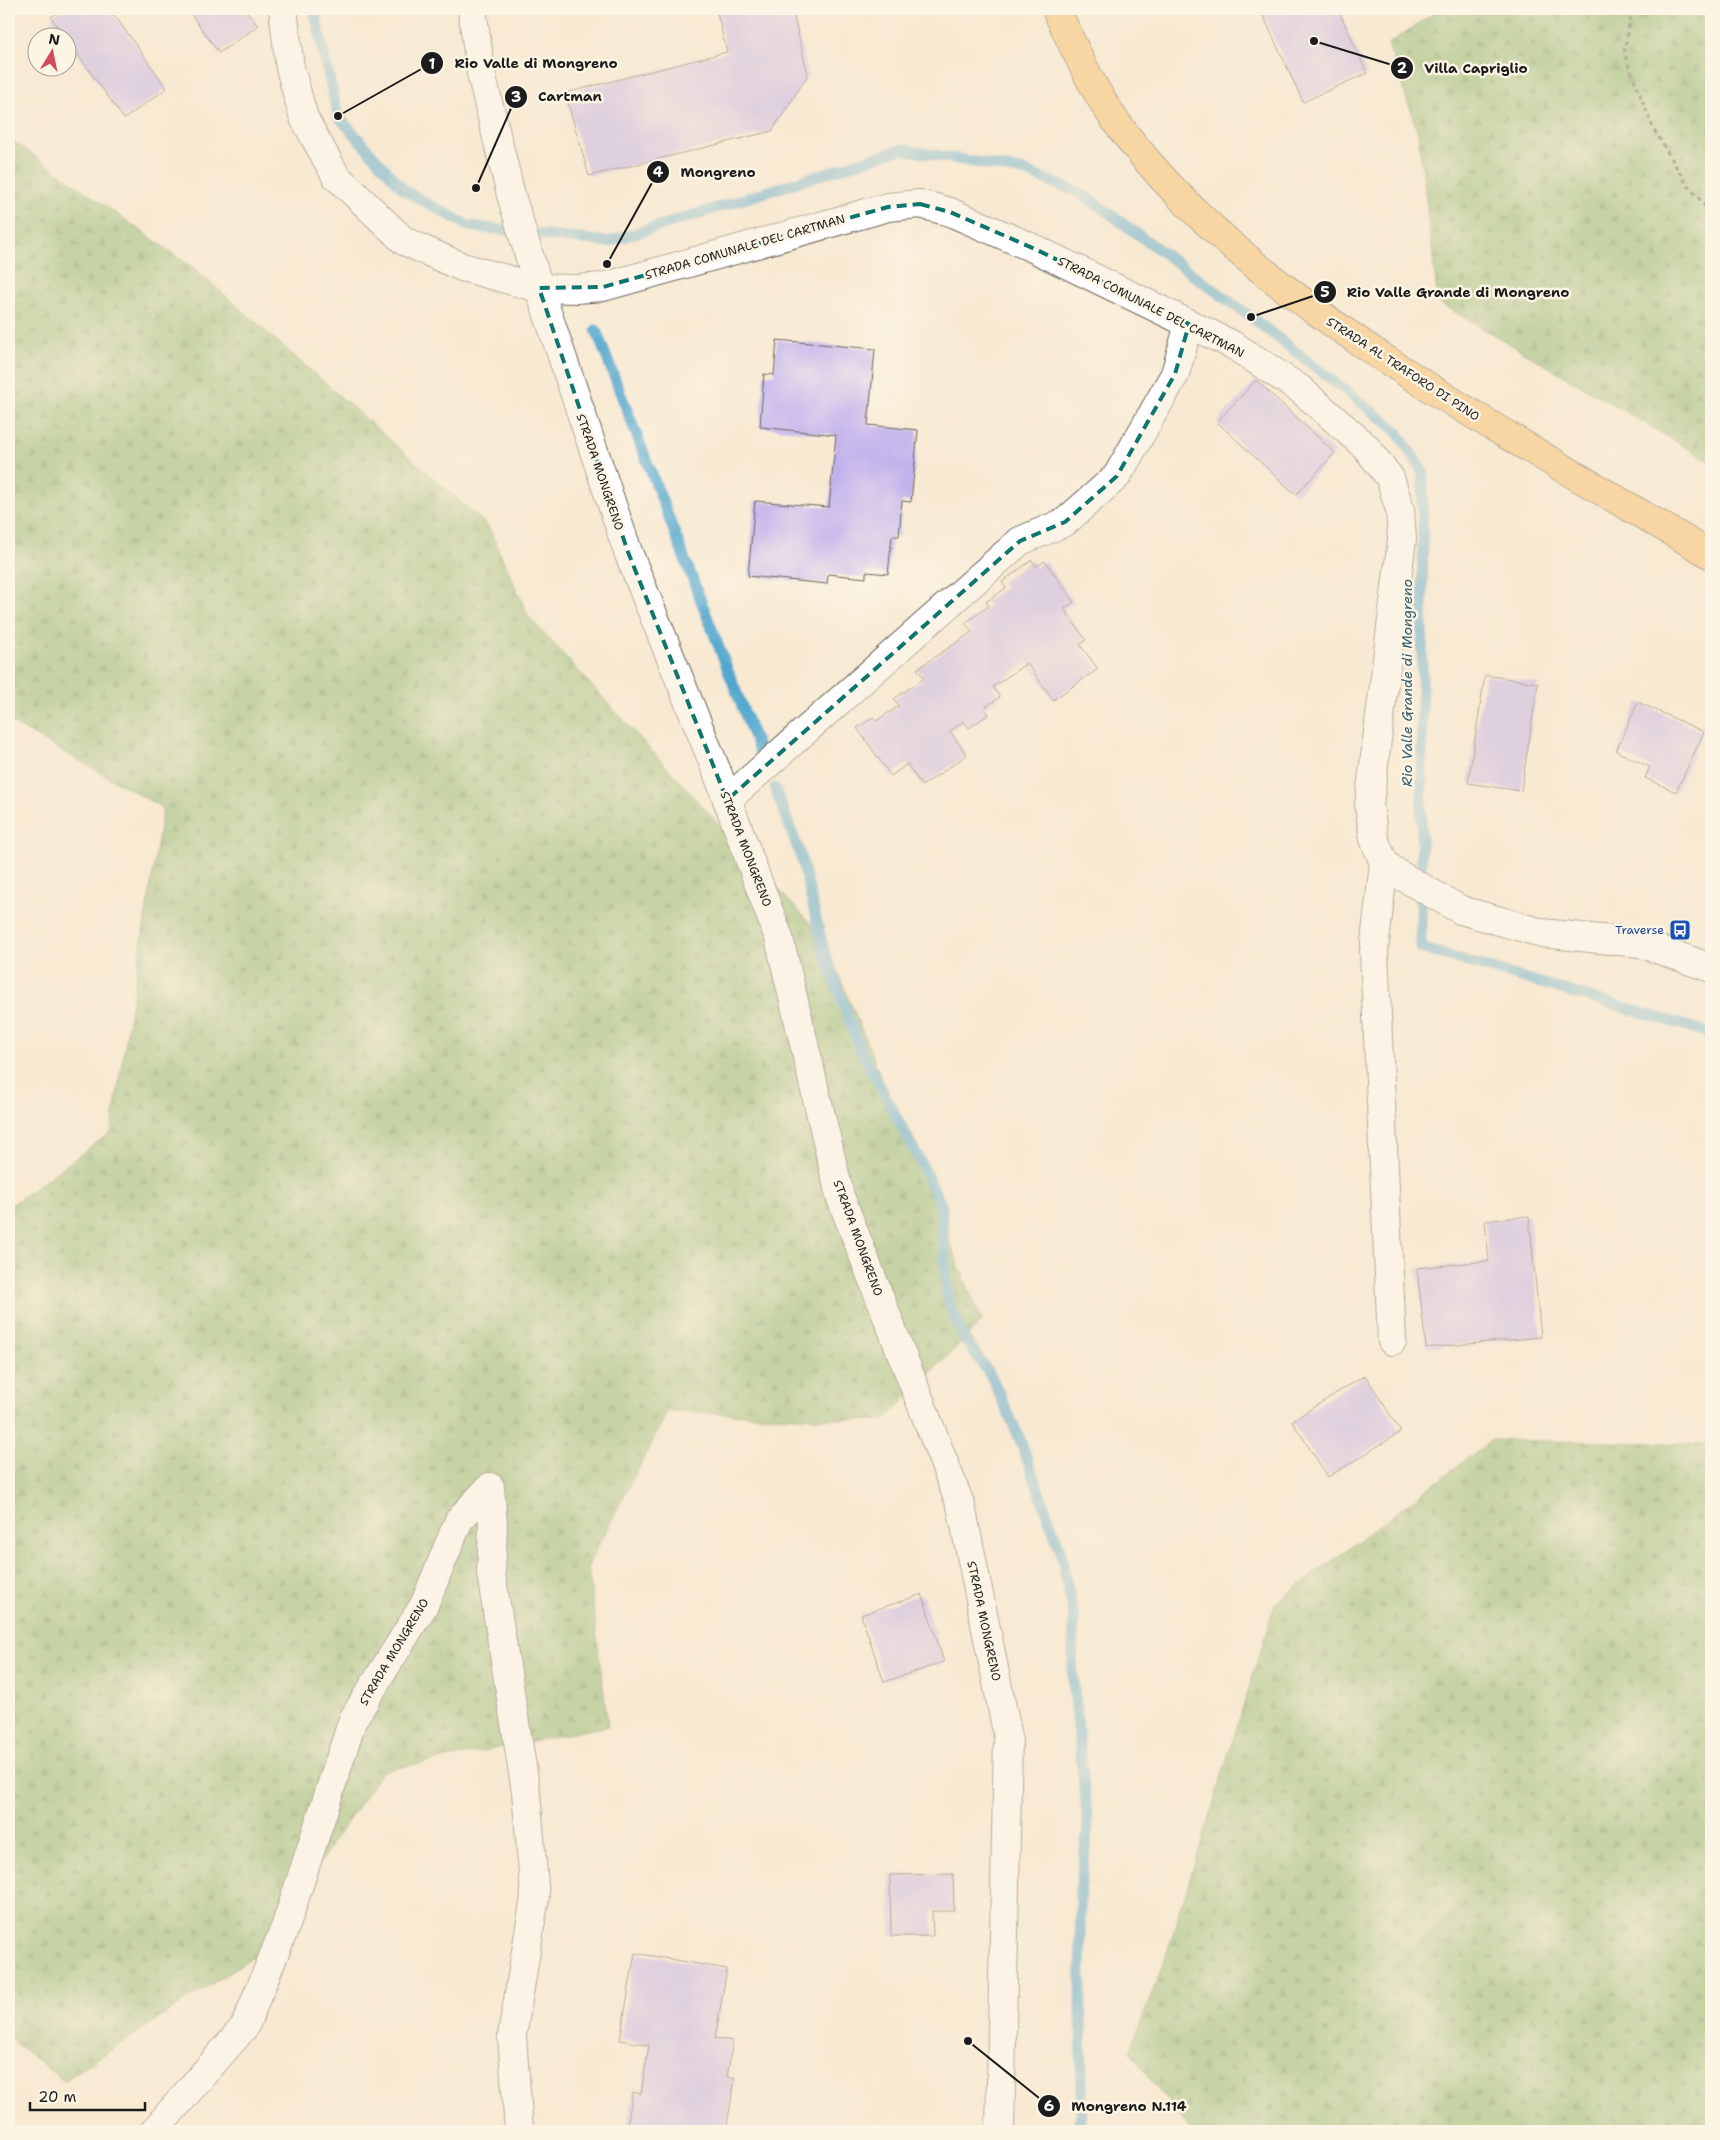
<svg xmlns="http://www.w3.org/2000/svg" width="1720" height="2140" font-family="'Shantell Sans',sans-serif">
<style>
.forest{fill:url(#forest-firs);stroke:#536a46}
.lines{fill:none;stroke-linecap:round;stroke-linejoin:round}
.stream{stroke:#53a7cf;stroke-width:11}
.building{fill:#c1b1ed}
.minor-casing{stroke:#69645c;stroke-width:30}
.primary-casing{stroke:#69645c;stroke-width:30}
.path{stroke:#69645c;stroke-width:3;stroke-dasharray:4 4;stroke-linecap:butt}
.minor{stroke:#fff;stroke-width:28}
.primary{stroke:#f8bf6c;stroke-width:28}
.marked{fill:none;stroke:#0f766e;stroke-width:4;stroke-dasharray:10 6;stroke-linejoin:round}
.labels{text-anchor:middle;stroke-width:5;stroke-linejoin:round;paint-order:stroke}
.street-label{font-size:12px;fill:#1c1c1c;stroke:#fcf5e5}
.transit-label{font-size:12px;fill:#164399;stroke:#fcf5e5;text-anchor:end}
.water-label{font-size:14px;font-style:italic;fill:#355b6d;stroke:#fcf5e5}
.leader{fill:none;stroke:#1c1c1c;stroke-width:2}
.callout-dot{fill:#1c1c1c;stroke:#fcf5e5;stroke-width:2}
.mark-label{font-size:15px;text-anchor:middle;font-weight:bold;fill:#fff}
.callout-label{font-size:14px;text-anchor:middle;font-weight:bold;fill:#1c1c1c;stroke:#fcf5e5;stroke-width:5;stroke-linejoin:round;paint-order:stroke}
</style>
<defs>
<pattern id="forest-firs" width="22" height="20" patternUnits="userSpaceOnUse" patternTransform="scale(1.25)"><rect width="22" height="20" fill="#8ab870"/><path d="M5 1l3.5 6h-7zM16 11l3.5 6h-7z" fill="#70955b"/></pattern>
</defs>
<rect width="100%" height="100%" fill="#fcf5e5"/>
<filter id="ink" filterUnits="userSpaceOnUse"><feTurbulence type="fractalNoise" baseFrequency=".02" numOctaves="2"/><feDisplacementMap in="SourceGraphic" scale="10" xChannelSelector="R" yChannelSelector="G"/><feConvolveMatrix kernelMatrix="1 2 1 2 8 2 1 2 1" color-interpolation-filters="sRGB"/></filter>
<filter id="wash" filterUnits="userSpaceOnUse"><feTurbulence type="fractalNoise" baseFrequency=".0096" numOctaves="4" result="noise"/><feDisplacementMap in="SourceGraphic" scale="20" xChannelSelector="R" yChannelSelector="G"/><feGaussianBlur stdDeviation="1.12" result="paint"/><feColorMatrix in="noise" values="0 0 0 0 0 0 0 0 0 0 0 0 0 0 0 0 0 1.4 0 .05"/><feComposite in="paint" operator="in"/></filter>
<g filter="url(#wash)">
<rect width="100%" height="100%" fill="#f8e9d2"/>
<g class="forest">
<path d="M1440,9h271v453l-273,-160 -20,-169 -30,-89z"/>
<path d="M9,138l186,131 293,257 41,91 295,322 158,382 -98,100 -216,-10 -80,155 20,160 -226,45 -125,183 -193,127 -55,-43v-831l102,-75 52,-324 -154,-87z"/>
<path d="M1492,1440l219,4v687h-520l-61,-79 38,-102 107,-346z"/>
</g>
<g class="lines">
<g class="stream">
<path d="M314,9l24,107 66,74 65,36 139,16 294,-93 122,22 60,24 167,122 145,113 27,42 -2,476 290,85"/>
<path d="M596,330l164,423"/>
<path d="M775,788l26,69 23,94 35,96 60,112 23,48 5,91 16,38 29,42 27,59 41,112 14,68 -2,52 16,156 -8,66 2,217 -4,23"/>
</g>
</g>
<g id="blocks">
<g class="building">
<path d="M62,9h55l-5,3 55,76 -43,31 -73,-102z"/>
<path d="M187,9h58l13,17 -39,27z"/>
<path d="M716,9h76l16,66 -36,56 -183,45 -24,-83 162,-41z"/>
<path d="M1260,9h78l29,64 -64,29z"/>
<path d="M777,340l98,9 -7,76 50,5 -7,72 -9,-1 -3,35h-7l-4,38 -22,-2v6l-38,-4 -1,10 -79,-8 7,-75 74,6 7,-72 -76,-8 4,-53 10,1z"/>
<path d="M1256,380l79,73 -39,42 -79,-73z"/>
<path d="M1032,560l4,7 9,-6 29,41 -10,7 22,31 -6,5 18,24 -45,31 -26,-37 -34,24 7,10 -16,11 5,6 -20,14 -5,-7 -14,10 17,24 -45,31 -15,-22 -16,12 -34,-48 16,-11 3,4 23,-15 -5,-7 30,-21 -7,-9 55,-37 -7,-9 24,-17 -3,-4 20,-14 -4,-6z"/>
<path d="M1485,675l53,8 -17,108 -53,-8z"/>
<path d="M1638,702l66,30 -28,60 -31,-14 5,-11 -34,-16z"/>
<path d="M1529,1216l12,121 -115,11 -9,-80 72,-7 -4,-40z"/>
<path d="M1365,1375l36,57 -73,45 -36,-56z"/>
<path d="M922,1594l22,68 -60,20 -23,-67z"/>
<path d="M953,1874l1,37h-22l1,25h-42l-1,-61z"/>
<path d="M635,1953l92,16 -12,69 18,3 -6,36 8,1 -9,53 -10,-2v2h-90l7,-39 8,2 8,-49 -29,-5z"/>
</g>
</g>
</g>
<g filter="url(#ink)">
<use href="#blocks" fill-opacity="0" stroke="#69645c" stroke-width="1"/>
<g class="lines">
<g class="minor-casing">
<g id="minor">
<path d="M283,9l7,59 14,50 32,58 68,65 58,26 77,21 37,1 27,-2 285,-80 32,-3 30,8 85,37 198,96 67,44 66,58 24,31 10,32 2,29 -33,266 5,34 10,24 14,11 63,36 81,23 98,10 71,25"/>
<path d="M472,9l9,64 30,122 28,93 89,264 89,220 62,166 61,258 121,310 47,231 -8,394"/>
<path d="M727,800l293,-259 45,-19 52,-46 58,-102 14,-50"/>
<path d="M1384,863l-10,88 18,390"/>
<path d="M154,2131l91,-105 41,-101 67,-206 71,-114 35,-85 31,-33 3,38 -2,48 35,219 9,105 -23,139 7,95"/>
</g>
</g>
<g class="primary-casing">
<path id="primary" d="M1056,9c19,41 39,86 67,122 70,92 163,162 259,226 107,70 219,133 329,198"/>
</g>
<path class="path" d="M1632,9l-8,44 29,75 33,55 25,30"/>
<use href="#minor" class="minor"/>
<use href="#primary" class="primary"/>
</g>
</g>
<path d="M0 0H1720V2140H0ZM920,204l30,8 85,37 154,75 -14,50 -58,102 -52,46 -45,19 -293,259 -99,-248 -89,-264 64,-1 285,-80z" fill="#f8e9d2" fill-opacity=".55" fill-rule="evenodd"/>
<path class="marked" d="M920,204l30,8 85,37 154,75 -14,50 -58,102 -52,46 -45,19 -293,259 -99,-248 -89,-264 64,-1 285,-80z"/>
<defs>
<g id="bus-square" transform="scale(1.125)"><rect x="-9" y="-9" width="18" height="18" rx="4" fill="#1a4fb4" stroke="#fcf5e5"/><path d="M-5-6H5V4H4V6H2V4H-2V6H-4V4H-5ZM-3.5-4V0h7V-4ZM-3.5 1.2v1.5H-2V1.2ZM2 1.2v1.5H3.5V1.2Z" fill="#fff"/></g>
</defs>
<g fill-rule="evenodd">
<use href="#bus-square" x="1680" y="930"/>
</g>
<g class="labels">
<g class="street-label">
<text transform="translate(745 247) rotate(-16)" y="4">STRADA COMUNALE DEL CARTMAN</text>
<text transform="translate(1151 307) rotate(27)" y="4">STRADA COMUNALE DEL CARTMAN</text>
<text transform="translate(1403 369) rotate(33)" y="4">STRADA AL TRAFORO DI PINO</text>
<text transform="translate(600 472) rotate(71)" y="4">STRADA MONGRENO</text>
<text transform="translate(746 849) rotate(69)" y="4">STRADA MONGRENO</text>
<text transform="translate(858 1238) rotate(70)" y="4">STRADA MONGRENO</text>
<text transform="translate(984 1621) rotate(78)" y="4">STRADA MONGRENO</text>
<text transform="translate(394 1652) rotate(-59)" y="4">STRADA MONGRENO</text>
</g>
<g class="transit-label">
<text x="1664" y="934">Traverse</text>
</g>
<g class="water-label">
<text transform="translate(1407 683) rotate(-90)" y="5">Rio Valle Grande di Mongreno</text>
</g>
</g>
<path class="leader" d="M338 116L432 63M1314 41L1402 68M476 188L516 97M607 264L658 172M1251 317L1325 292M968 2041L1049 2106"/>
<g class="callout-dot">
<circle cx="338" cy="116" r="5"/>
<circle cx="1314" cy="41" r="5"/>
<circle cx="476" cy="188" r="5"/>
<circle cx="607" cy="264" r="5"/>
<circle cx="1251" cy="317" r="5"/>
<circle cx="968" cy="2041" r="5"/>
<circle cx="432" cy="63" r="12"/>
<circle cx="1402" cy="68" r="12"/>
<circle cx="516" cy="97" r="12"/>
<circle cx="658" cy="172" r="12"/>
<circle cx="1325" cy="292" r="12"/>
<circle cx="1049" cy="2106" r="12"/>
</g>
<g class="mark-label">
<text x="432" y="69">1</text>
<text x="1402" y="73">2</text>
<text x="516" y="102">3</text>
<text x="658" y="177">4</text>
<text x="1325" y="297">5</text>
<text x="1049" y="2111">6</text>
</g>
<g class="callout-label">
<text x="536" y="68">Rio Valle di Mongreno</text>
<text x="1476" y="73">Villa Capriglio</text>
<text x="570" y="101">Cartman</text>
<text x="718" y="177">Mongreno</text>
<text x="1458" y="297">Rio Valle Grande di Mongreno</text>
<text x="1129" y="2111">Mongreno N.114</text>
</g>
<rect width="1720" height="2140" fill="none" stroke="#fcf5e5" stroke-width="30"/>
<g transform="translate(52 52) rotate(10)"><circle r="24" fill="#fcf5e5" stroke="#a29e95"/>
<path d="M0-4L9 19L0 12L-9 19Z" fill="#d1495b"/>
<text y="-8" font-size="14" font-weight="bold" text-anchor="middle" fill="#1c1c1c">N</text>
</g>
<path d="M30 2102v8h115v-8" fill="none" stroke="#1c1c1c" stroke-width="2.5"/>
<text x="38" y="2102" font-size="15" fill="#1c1c1c" stroke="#fcf5e5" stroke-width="4" paint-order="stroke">20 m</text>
</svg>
